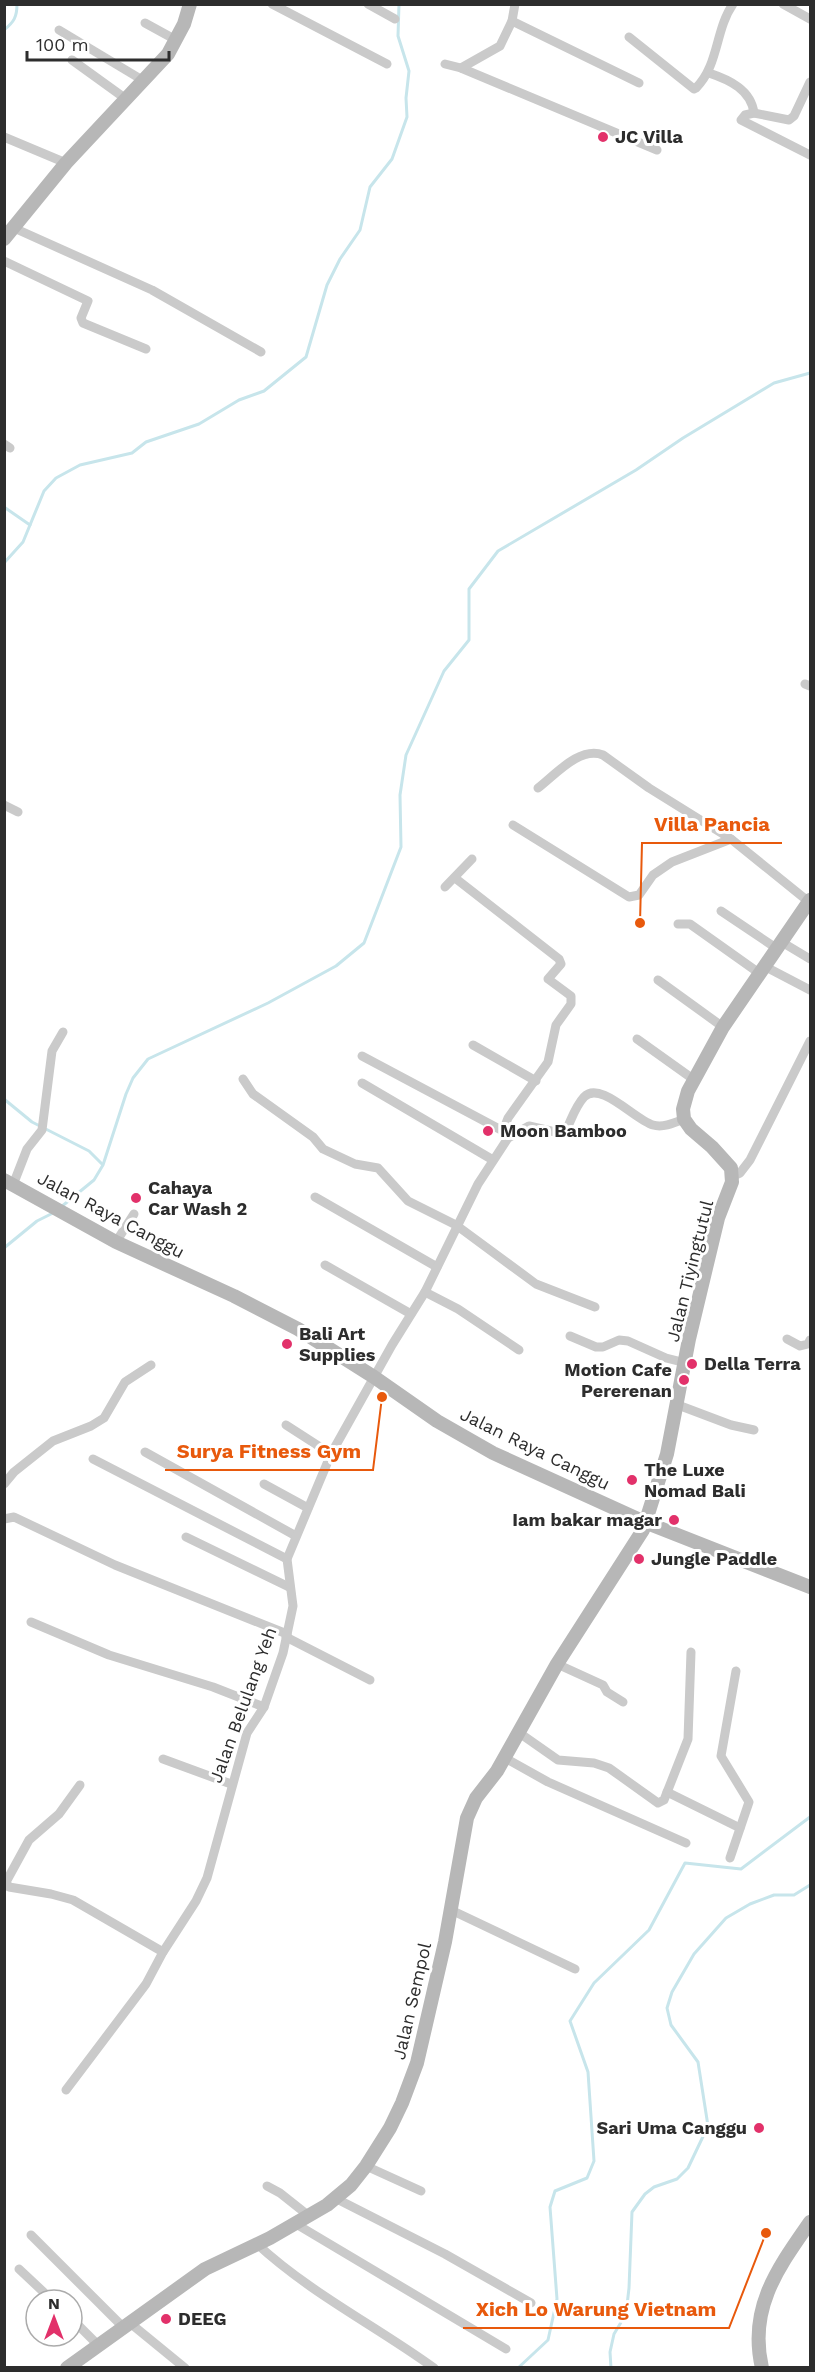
<svg xmlns="http://www.w3.org/2000/svg" width="815" height="2372" font-family="'Work Sans',sans-serif">
<style>
.lines{fill:none;stroke-linecap:round;stroke-linejoin:round}
.stream{stroke:#c7e5eb;stroke-width:3}
.street{stroke:#cacaca;stroke-width:9}
.secondary{stroke:#b7b7b7;stroke-width:14}
.poi-dot{fill:#e2316a;stroke:#fff;stroke-width:2}
.labels{text-anchor:middle;stroke-width:6;stroke-linejoin:round;paint-order:stroke}
.poi-label{font-size:18px;font-weight:bold;fill:#2d2d2d;stroke:#fff;text-anchor:start}
.street-label{font-size:18px;fill:#2d2d2d;stroke:#fff}
.leader{fill:none;stroke:#e8590c;stroke-width:2}
.callout-dot{fill:#e8590c;stroke:#fff;stroke-width:2}
.callout-label{font-size:20px;text-anchor:middle;font-weight:bold;fill:#e8590c;stroke:#fff;stroke-width:6;stroke-linejoin:round;paint-order:stroke}
</style>
<rect width="100%" height="100%" fill="#fff"/>
<g class="lines">
<g class="stream">
<path d="M4,30c10,-8 13,-13 13,-26"/>
<path d="M4,507l26,18"/>
<path d="M4,563l19,-21 21,-51 12,-13 24,-13 52,-12 14,-11 53,-18 40,-24 25,-9 42,-34 21,-72 13,-26 20,-29 10,-43 22,-28 15,-42 -1,-19 3,-27 -11,-35 1,-32"/>
<path d="M4,1099l28,23 57,29 13,13"/>
<path d="M61,1207l33,-27 9,-15 23,-71 7,-16 15,-19 120,-56 68,-37 28,-23 37,-96 -1,-52 6,-40 38,-84 25,-31v-51l29,-38 138,-81 47,-32 91,-55 36,-10"/>
<path d="M4,1248l33,-27 16,-8"/>
<path d="M518,2368l30,-28 9,-41 -7,-92 5,-16 32,-13 7,-17 -6,-89 -18,-51 24,-38 55,-53 36,-67 56,6 69,-52"/>
<path d="M611,2368l-1,-16 4,-18 12,-20 3,-26 3,-76 13,-18 9,-7 23,-8 11,-11 20,-42 -10,-64 -27,-37 -4,-17 5,-16 22,-38 32,-36 24,-14 24,-9h20l16,-10"/>
</g>
<g class="street">
<path d="M272,4l115,60"/>
<path d="M368,4l27,15"/>
<path d="M783,4l27,15"/>
<path d="M512,21l127,62"/>
<path d="M145,23l31,17"/>
<path d="M59,30l85,51"/>
<path d="M629,37l65,52 2,-1c23,-23 19,-58 37,-84"/>
<path d="M72,60l54,39"/>
<path d="M445,64l16,4 196,82"/>
<path d="M461,68l39,-22 12,-25 3,-17"/>
<path d="M709,73c21,7 42,17 45,40"/>
<path d="M810,82l-16,34 -5,4 -35,-7 -9,2 -4,5 69,35"/>
<path d="M4,137l62,26"/>
<path d="M14,228l138,62 109,62"/>
<path d="M4,261l84,40 -7,17 2,5 63,26"/>
<path d="M4,444l6,4"/>
<path d="M805,684l5,2"/>
<path d="M538,788c18,-14 42,-42 65,-33l46,33 82,51 78,63"/>
<path d="M4,805l14,7"/>
<path d="M513,825l116,72 10,-2 14,-20 19,-13 59,-23"/>
<path d="M455,878l104,81 2,5 -13,15 23,17v8l-15,21 -8,37 -40,56 -5,13 5,7"/>
<path d="M445,887l27,-28"/>
<path d="M721,911l55,37"/>
<path d="M678,924h12l69,49"/>
<path d="M780,941l30,18"/>
<path d="M764,966l46,24"/>
<path d="M658,980l65,47"/>
<path d="M637,1039l56,40"/>
<path d="M473,1045l63,36"/>
<path d="M362,1056l141,75"/>
<path d="M243,1079l10,15 60,43 10,12 32,15 23,4 30,33 48,24 80,59 59,23"/>
<path d="M362,1083l131,77"/>
<path d="M733,1176l7,-3 10,-13 60,-119"/>
<path d="M13,1185l14,-36 15,-19 10,-79 11,-19"/>
<path d="M315,1197l122,70"/>
<path d="M116,1242l18,-28"/>
<path d="M325,1265l86,49"/>
<path d="M425,1292l33,17 61,41"/>
<path d="M570,1336l26,11h7l16,-7 9,1 38,17 20,5"/>
<path d="M787,1339l13,7 8,-2 2,-4"/>
<path d="M678,1405l53,20 23,5"/>
<path d="M286,1425l45,29"/>
<path d="M145,1452l151,84"/>
<path d="M93,1459l194,100"/>
<path d="M4,1484l10,-12 39,-31 38,-15 13,-8 21,-36 26,-17"/>
<path d="M264,1484l44,24"/>
<path d="M4,1519l10,-2 101,48 172,69"/>
<path d="M186,1537l103,50"/>
<path d="M31,1622l78,33 104,32 51,20"/>
<path d="M286,1637l84,43"/>
<path d="M557,1664l46,21 4,7 16,10"/>
<path d="M518,1732l40,28 36,3 15,5 49,35 6,-3 24,-61 3,-87"/>
<path d="M505,1758l43,24 138,61"/>
<path d="M163,1759l68,25"/>
<path d="M80,1785l-21,29 -30,26 -23,42 3,5 42,7 22,6 90,52"/>
<path d="M667,1792l73,36"/>
<path d="M730,1858l19,-56 -28,-46 15,-85"/>
<path d="M451,1910l124,59"/>
<path d="M66,2090l80,-106 17,-32 33,-51 11,-23 40,-145 17,-26 19,-54 10,-47 -6,-47 44,-105 61,-109 33,-53 53,-108 30,-46 21,-12 35,8c7,-12 10,-26 20,-37 16,-17 51,23 69,28 10,3 21,-2 31,-6"/>
<path d="M366,2166l55,25"/>
<path d="M267,2186l13,7 29,23"/>
<path d="M335,2198l110,56 86,49"/>
<path d="M296,2224l210,125"/>
<path d="M31,2235l92,92"/>
<path d="M257,2244c53,49 119,82 177,124"/>
<path d="M19,2269l33,31"/>
<path d="M72,2319l26,26"/>
<path d="M130,2323l55,45"/>
</g>
<g class="secondary">
<path d="M4,239l62,-76 102,-109 16,-30 6,-20"/>
<path d="M4,1180l112,62 118,54 64,33 76,48 63,44 56,32 154,70 163,64"/>
<path d="M67,2368l138,-99 65,-31 57,-33 24,-20 15,-19 24,-38 12,-25 15,-40 28,-121 22,-124 9,-20 21,-27 60,-107 86,-134 24,-76 22,-115 29,-121 14,-36 -1,-14 -19,-21 -21,-18 -7,-10 -1,-10 5,-18 35,-64 87,-127"/>
<path d="M762,2368c-14,-60 16,-100 48,-146"/>
</g>
</g>
<g class="poi-dot">
<circle cx="603" cy="137" r="6"/>
<circle cx="488" cy="1131" r="6"/>
<circle cx="136" cy="1198" r="6"/>
<circle cx="287" cy="1344" r="6"/>
<circle cx="692" cy="1364" r="6"/>
<circle cx="684" cy="1380" r="6"/>
<circle cx="632" cy="1480" r="6"/>
<circle cx="674" cy="1520" r="6"/>
<circle cx="639" cy="1559" r="6"/>
<circle cx="759" cy="2128" r="6"/>
<circle cx="166" cy="2319" r="6"/>
</g>
<g class="labels">
<g class="poi-label">
<text x="615" y="143">JC Villa</text>
<text x="500" y="1137">Moon Bamboo</text>
<text x="148" y="1194">Cahaya<tspan x="148" dy="21">Car Wash 2</tspan></text>
<text x="299" y="1340">Bali Art<tspan x="299" dy="21">Supplies</tspan></text>
<text x="704" y="1370">Della Terra</text>
<text x="672" y="1376" text-anchor="end">Motion Cafe<tspan x="672" dy="21">Pererenan</tspan></text>
<text x="644" y="1476">The Luxe<tspan x="644" dy="21">Nomad Bali</tspan></text>
<text x="662" y="1526" text-anchor="end">Iam bakar magar</text>
<text x="651" y="1565">Jungle Paddle</text>
<text x="747" y="2134" text-anchor="end">Sari Uma Canggu</text>
<text x="178" y="2325">DEEG</text>
</g>
<g class="street-label">
<text transform="translate(111 1215) rotate(28)" y="6">Jalan Raya Canggu</text>
<text transform="translate(690 1271) rotate(-76)" y="6">Jalan Tiyingtutul</text>
<text transform="translate(535 1449) rotate(26)" y="6">Jalan Raya Canggu</text>
<text transform="translate(243 1705) rotate(-70)" y="6">Jalan Belulang Yeh</text>
<text transform="translate(412 2001) rotate(-77)" y="6">Jalan Sempol</text>
</g>
</g>
<path class="leader" d="M640 923L642 843H782M382 1397L373 1470H165M766 2233L729 2328H463"/>
<g class="callout-dot">
<circle cx="640" cy="923" r="6"/>
<circle cx="382" cy="1397" r="6"/>
<circle cx="766" cy="2233" r="6"/>
</g>
<g class="callout-label">
<text x="712" y="831">Villa Pancia</text>
<text x="269" y="1458">Surya Fitness Gym</text>
<text x="596" y="2316">Xich Lo Warung Vietnam</text>
</g>
<rect width="815" height="2372" fill="none" stroke="#2d2d2d" stroke-width="12"/>
<g transform="translate(54 2318)"><circle r="28" fill="#ffffff" stroke="#ababab" stroke-width="1.5"/>
<path d="M0-4.5L10 22L0 15L-10 22Z" fill="#e2316a"/>
<text y="-9" font-size="16" font-weight="bold" text-anchor="middle" fill="#2d2d2d">N</text>
</g>
<path d="M27 51v9h142v-9" fill="none" stroke="#2d2d2d" stroke-width="3"/>
<text x="36" y="51" font-size="18" fill="#2d2d2d" stroke="#ffffff" stroke-width="4.5" paint-order="stroke">100 m</text>
</svg>
